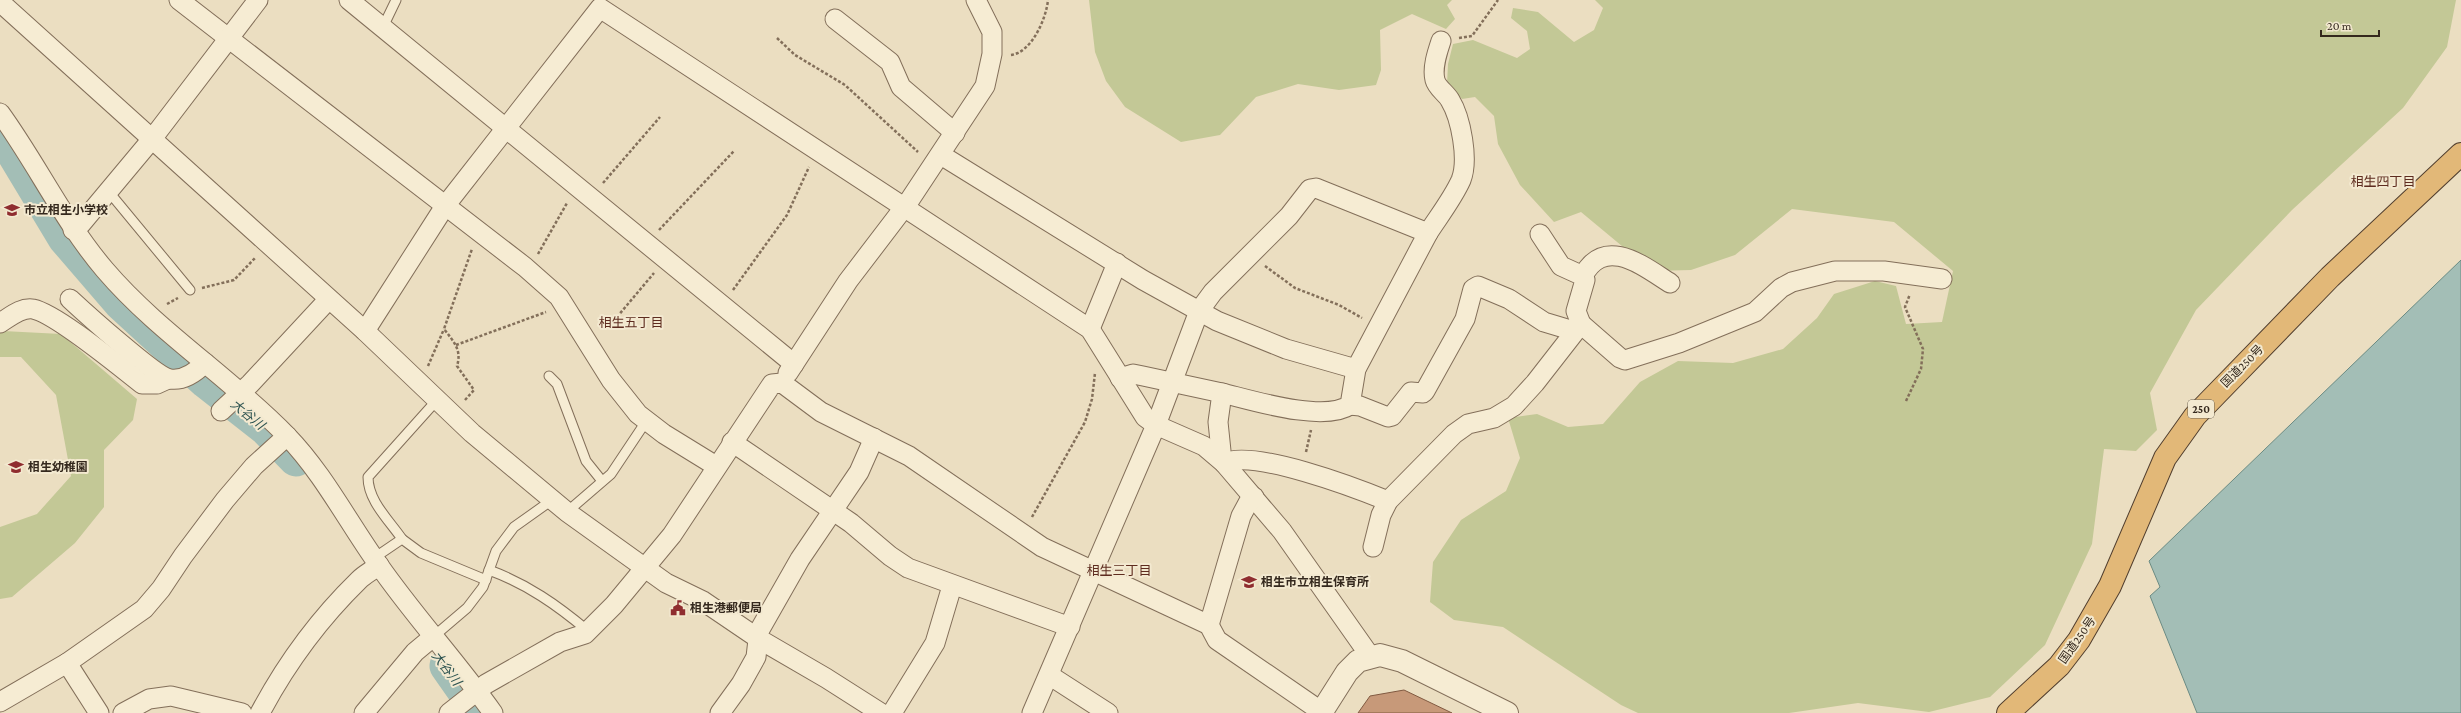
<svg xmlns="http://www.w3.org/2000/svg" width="2461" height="713" font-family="'Crimson Pro','Noto Sans JP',serif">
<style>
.green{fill:#c3c896}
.water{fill:#a3beb6;stroke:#6b8b83}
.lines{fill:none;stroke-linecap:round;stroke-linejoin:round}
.river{stroke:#a3beb6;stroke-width:35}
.building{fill:#c79979;stroke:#815a41}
.service-casing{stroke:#836f5a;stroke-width:11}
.minor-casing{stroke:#836f5a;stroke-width:21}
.tertiary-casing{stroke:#836f5a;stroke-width:24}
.trunk-casing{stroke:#513e2e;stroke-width:24}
.path{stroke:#836f5a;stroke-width:2.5;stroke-dasharray:3 2;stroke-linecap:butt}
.service{stroke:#f6ecd3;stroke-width:9}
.minor{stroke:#f6ecd3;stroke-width:19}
.tertiary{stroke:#f6ecd3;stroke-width:22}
.trunk{stroke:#e2b878;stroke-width:22}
.labels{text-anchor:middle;stroke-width:4;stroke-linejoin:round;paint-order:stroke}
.shield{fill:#f3e9d0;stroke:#6d6253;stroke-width:1}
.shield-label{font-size:11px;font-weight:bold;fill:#34281d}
.poi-label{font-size:12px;font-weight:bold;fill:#34281d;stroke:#f3e9d0;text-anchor:start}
.street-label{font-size:12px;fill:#34281d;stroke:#f3e9d0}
.neighbourhood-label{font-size:13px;fill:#5e2c1f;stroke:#f3e9d0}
.water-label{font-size:13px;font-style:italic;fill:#2d5350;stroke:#f3e9d0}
</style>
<rect width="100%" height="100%" fill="#ebdec1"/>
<g class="green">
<path d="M1089,0h363l-5,5 8,14 -9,10 -34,-15 -32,16 1,40 -5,15 -37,5 -41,-6 -42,13 -36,38 -39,7 -56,-35 -19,-26 -11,-29z"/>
<path d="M1595,0h861l-9,47 -44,61 -111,102 -96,100 -46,83 7,37 -21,21 -32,-2 -12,95 -47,101 -55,52 -61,15 -71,-9 -69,10h-151l-17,-8 -118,-78 -49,-7 -24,-18 3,-40 28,-42 45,-29 14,-33 -12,-40 29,-4 31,13 35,-3 37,-42 38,-21 55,2 50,-14 34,-31 17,-24 41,-13 21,5 10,38 36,-2 11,-51 -59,-49 -102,-13 -57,46 -44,15 -39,1 -71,-59 -27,10 -34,-37 -22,-41 -4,-28 -19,-19 -13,2 -15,-15 1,-20 5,-20 20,-4 44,18 13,-9 -3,-18 -16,-13 2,-10 25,4 36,30 20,-12 9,-22z"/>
<path d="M3,331l58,3 76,65 -4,21 -29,30v57l-29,36 -63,54 -12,2v-72l37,-13 34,-38 -15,-81 -35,-38h-21v-25z"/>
</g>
<path class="water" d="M2461,260v453h-264l-47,-117 10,-9 -11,-26z"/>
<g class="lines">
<g class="river">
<path d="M0,130l65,108 56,65 85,78 61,48 29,30"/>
<path d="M447,666l33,47"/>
</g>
</g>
<path class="building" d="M1404,690l48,23h-94l12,-17z"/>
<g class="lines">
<g class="service-casing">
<g id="service">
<path d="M383,27l13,-27"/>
<path d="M109,192l81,98"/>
<path d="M549,376l8,8 29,77 16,20"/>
<path d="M567,512l44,-38 36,-54"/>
<path d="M402,539c-13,-19 -34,-38 -34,-62l69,-77"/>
<path d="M374,558l28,-19 19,14 65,27"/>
<path d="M489,570c38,14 68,35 99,61"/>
<path d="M433,637l34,-29 16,-21 13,-36 18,-24 38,-27"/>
</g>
</g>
<g class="minor-casing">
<g id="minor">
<path d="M179,0l346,267 34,30 52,83 27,34 26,20 52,32"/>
<path d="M349,0l445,364"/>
<path d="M0,2l365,329 107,102 95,79 99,71 37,18 56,38 67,39 55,35"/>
<path d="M835,19l55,43 11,25 54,46"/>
<path d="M0,113c37,51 64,109 105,157 53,62 125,107 182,166 36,37 61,86 91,128 36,52 79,98 115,149"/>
<path d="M941,155l202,125 74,41 69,28 70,20"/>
<path d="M73,230l8,-6 71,-85 106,-139"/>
<path d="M1583,276c22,-41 60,-10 87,7"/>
<path d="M70,299c14,13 86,78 100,80 13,2 26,-7 35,-16"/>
<path d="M0,323c10,-6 21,-16 33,-14 24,5 87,58 109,75h15l11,-5"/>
<path d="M1581,324l39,34 5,2 54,-17 76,-31 26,-24 11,-6 43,-11h49l58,8"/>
<path d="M1090,329l27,-66"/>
<path d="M365,331l80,-125 155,-198 490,321 55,88 11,8 48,21 20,17 58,68 88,125"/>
<path d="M788,373l60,-92 61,-80 76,-115 7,-32v-22l-16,-32"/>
<path d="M1120,378l13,-4 10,2 79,17 -4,29 3,29 -4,4"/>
<path d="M1222,393c29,7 102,30 128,12l6,-36 72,-136"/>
<path d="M1350,405l10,1 28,11 4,-1 19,-24 12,1 2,-2 40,-72 8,-30 5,-3 31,13 35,23 30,9"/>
<path d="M221,411l29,-27 78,-84"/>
<path d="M732,442l119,81 39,33 18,12 162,59"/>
<path d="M1224,463c30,-14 132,25 164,38"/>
<path d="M1373,547l8,-32 7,-14 66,-67 14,-10 26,-6 20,-12 21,-23 46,-59 -5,-13 9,-31 -2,-4 -22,-10 -21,-32"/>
<path d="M1209,625l32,-109 7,-13 6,-6"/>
<path d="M67,663l32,50"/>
<path d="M1049,675l59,38"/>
<path d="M0,702l67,-39 77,-54 17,-20 22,-33 42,-56 29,-34 33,-30"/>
<path d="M123,713l26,-14 22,-3 71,17"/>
<path d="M260,713c27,-51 58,-93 99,-133 6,-6 13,-9 20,-15"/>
<path d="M364,713l51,-61 18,-15"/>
<path d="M449,713l37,-29 74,-42 25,-8 29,-29 58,-70 100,-151 10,-1 39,29 88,44 133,91 167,78 8,15 105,72"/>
<path d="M720,713l21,-29 15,-27 3,-26 41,-72 59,-87 15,-34"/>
<path d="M892,713l43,-70 17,-57"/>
<path d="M1032,713l124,-288 43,-114 14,-19 76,-76 21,-27 6,-1 112,45c11,-17 25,-35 33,-53 8,-20 0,-62 -11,-80 -4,-7 -13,-12 -15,-20 -3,-12 2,-27 6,-39"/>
</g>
</g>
<g class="tertiary-casing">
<path id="tertiary" d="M1321,713l26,-41 11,-11 22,-6 22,6 105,52"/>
</g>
<g class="trunk-casing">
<path id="trunk" d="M2008,713l51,-47 20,-26 31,-54 55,-128 30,-42 135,-139 131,-123"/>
</g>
<g class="path">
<path d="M777,38l18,17 50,30 73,67"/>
<path d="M1459,38l13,-2 26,-36"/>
<path d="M1011,55c21,-3 35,-36 37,-55"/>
<path d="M603,183l57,-66"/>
<path d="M659,230l75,-79"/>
<path d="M538,254l29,-51"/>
<path d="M1265,266l30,22 44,17 23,13"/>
<path d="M202,288l32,-8 22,-23"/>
<path d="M733,290l54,-75 22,-48"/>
<path d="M167,304l11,-6"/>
<path d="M601,329l16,-12 37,-44"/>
<path d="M456,345l90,-33"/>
<path d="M428,366l16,-37"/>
<path d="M465,400l9,-10 -17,-24c5,-16 -3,-24 -13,-37l28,-80"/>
<path d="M1906,401l15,-32 2,-20 -18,-42 5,-13"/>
<path d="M1306,452l5,-22"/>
<path d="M1032,517l53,-95 7,-23 3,-26"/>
</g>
<use href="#service" class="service"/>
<use href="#minor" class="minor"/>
<use href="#tertiary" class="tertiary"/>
<use href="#trunk" class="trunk"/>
</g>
<defs>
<g id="school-bare" transform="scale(1.2)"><path d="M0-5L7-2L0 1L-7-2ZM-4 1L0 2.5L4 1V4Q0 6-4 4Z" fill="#8f2d2f" stroke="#f3e9d0" stroke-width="2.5" paint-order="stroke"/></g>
<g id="civic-bare" transform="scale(1.2)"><path d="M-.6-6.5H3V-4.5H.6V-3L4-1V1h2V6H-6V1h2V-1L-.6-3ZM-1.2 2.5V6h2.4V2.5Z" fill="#8f2d2f" stroke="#f3e9d0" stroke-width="2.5" paint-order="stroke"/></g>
</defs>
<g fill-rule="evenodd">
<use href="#school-bare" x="12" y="210"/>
<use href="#school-bare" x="16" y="467"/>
<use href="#school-bare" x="1249" y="582"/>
<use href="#civic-bare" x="678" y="608"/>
</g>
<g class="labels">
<rect class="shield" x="2188" y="400" width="26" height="18" rx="3"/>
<g class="shield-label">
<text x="2201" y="413">250</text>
</g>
<g class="poi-label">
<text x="24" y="214">市立相生小学校</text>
<text x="28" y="471">相生幼稚園</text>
<text x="1261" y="586">相生市立相生保育所</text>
<text x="690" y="612">相生港郵便局</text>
</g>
<g class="street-label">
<text transform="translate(2242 366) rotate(-45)" y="4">国道250号</text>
<text transform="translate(2077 640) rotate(-55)" y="4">国道250号</text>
</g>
<g class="neighbourhood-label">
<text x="2383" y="186">相生四丁目</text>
<text x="631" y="327">相生五丁目</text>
<text x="1119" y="575">相生三丁目</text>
</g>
<g class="water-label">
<text transform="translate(248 414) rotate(39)" y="5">大谷川</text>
<text transform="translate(447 668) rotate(53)" y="5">大谷川</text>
</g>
</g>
<path d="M2321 30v6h58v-6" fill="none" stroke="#34281d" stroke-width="2"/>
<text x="2327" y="30" font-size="12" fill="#34281d" stroke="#f3e9d0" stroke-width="3" paint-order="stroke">20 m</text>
</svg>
